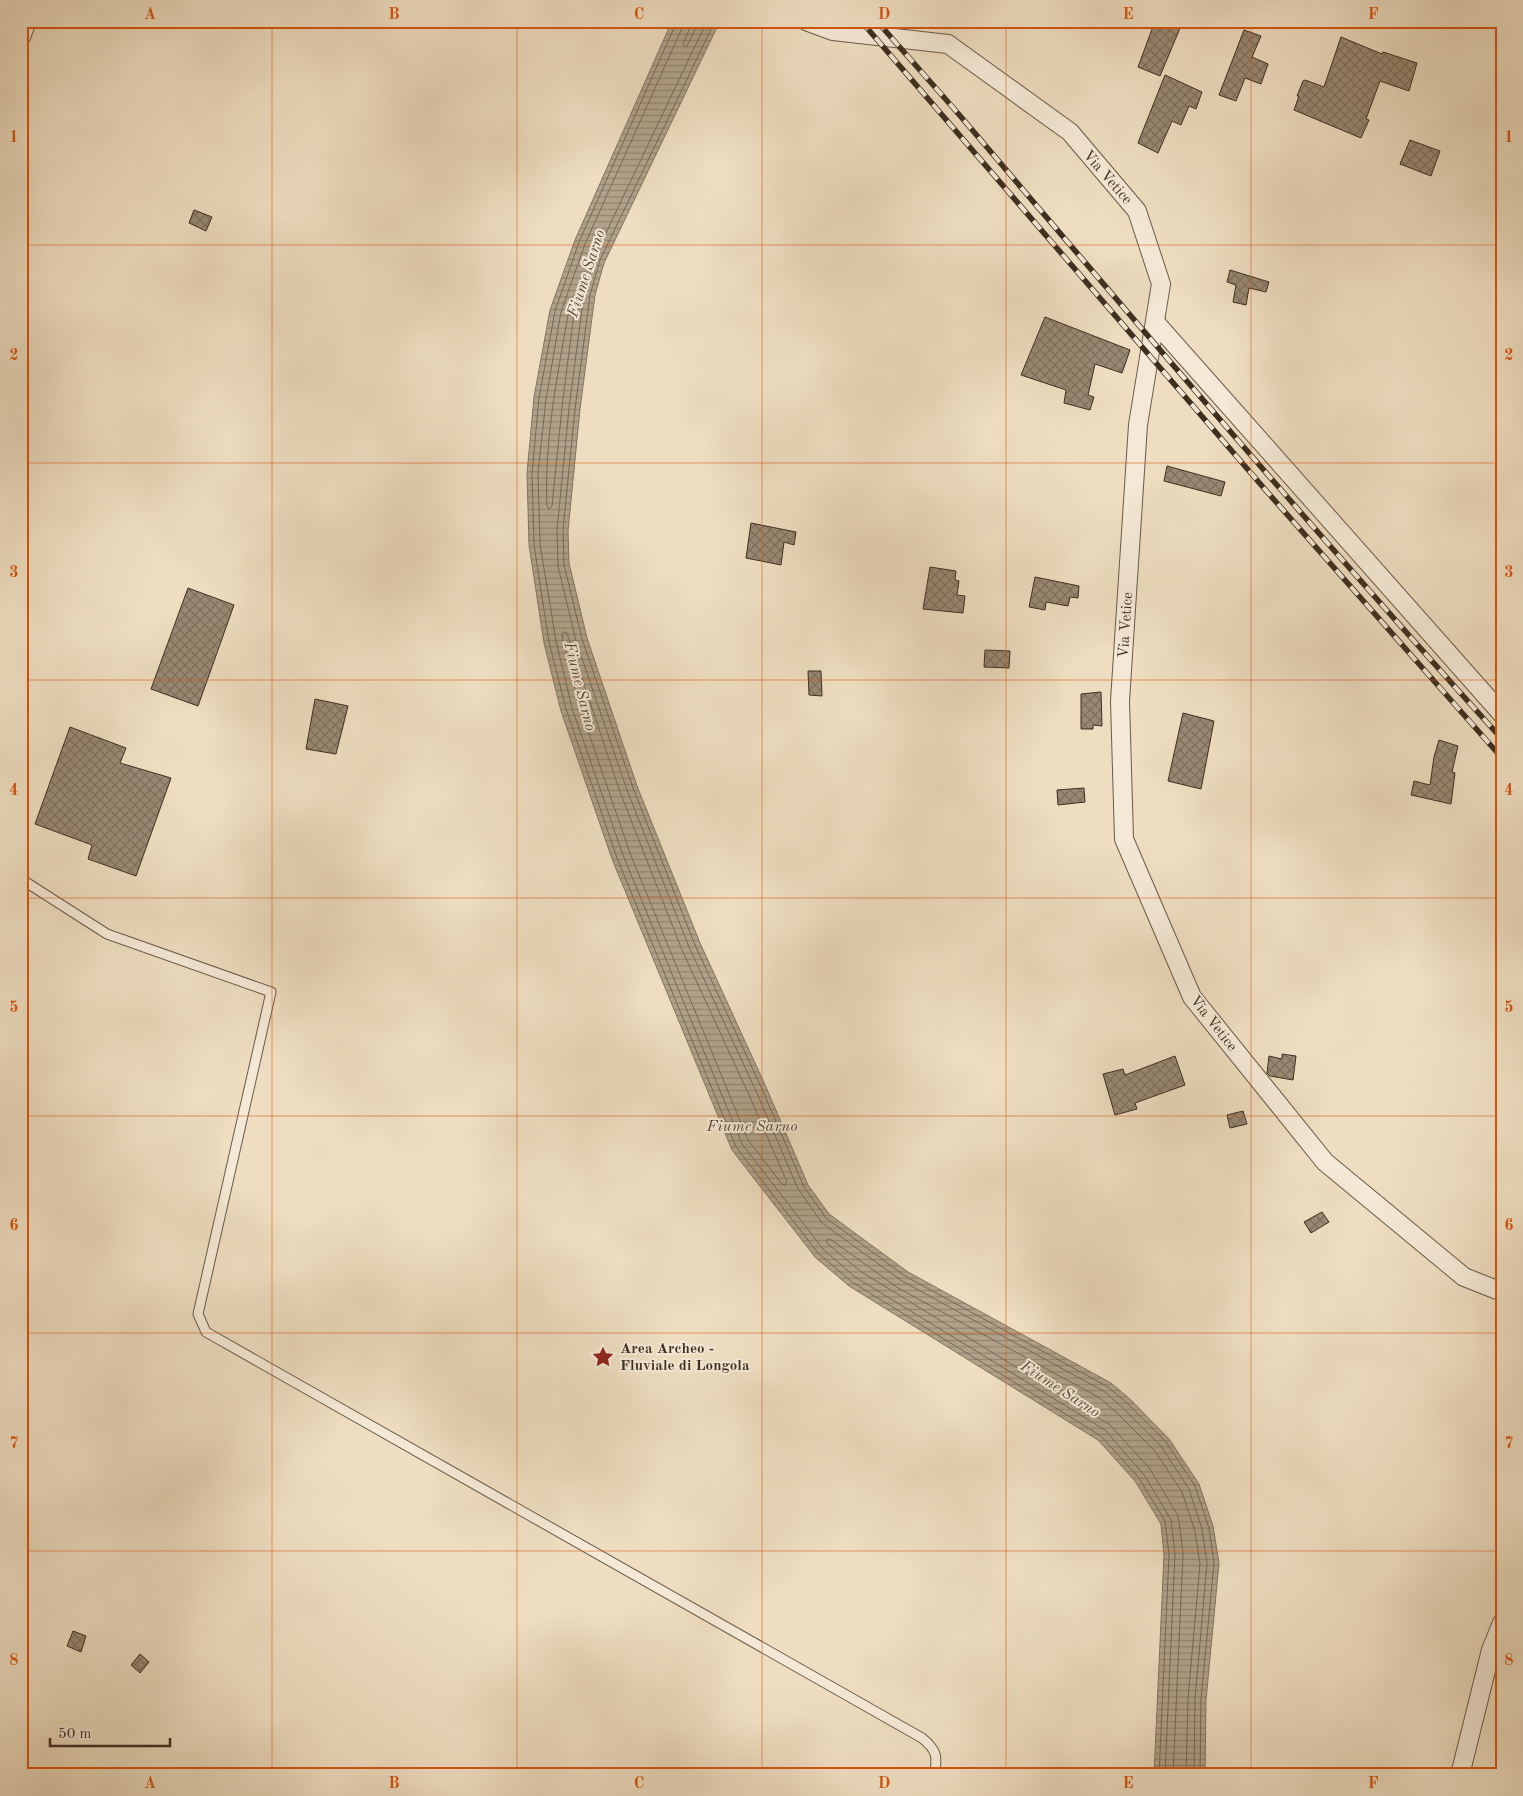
<svg xmlns="http://www.w3.org/2000/svg" width="1523" height="1796" font-family="'Old Standard TT',serif">
<style>
.water{fill:url(#water-rules);stroke:#827460}
.lines{fill:none;stroke-linecap:round;stroke-linejoin:round}
.shore{stroke:#766855;stroke-width:1}
.building{fill:url(#building-cross-hatch);stroke:#3c2f20}
.lane-casing{stroke:#685a48;stroke-width:11}
.street-casing{stroke:#685a48;stroke-width:20}
.lane{stroke:#f4e9d6;stroke-width:9}
.street{stroke:#f4e9d6;stroke-width:18}
.rail-casing{stroke:#3c2f20;stroke-width:5.5}
.rail{stroke:#f4e9d6;stroke-width:4;stroke-dasharray:11;stroke-linecap:butt}
.grid{fill:none;stroke:#d7550e;stroke-width:1;stroke-opacity:0.55}
.labels{text-anchor:middle;stroke-width:4;stroke-linejoin:round;paint-order:stroke}
.street-label{font-size:15px;fill:#3c2f20;stroke:#f4e9d6}
.poi-label{font-size:15px;font-weight:bold;fill:#3c2f20;stroke:#f4e9d6;text-anchor:start}
.water-label{font-size:16px;font-style:italic;fill:#594c3a;stroke:#f4e9d6}
.neatline{fill:none;stroke:#d7550e;stroke-width:2}
.grid-label{font-size:16px;text-anchor:middle;font-weight:bold;fill:#d7550e}
</style>
<defs>
<pattern id="water-rules" width="6" height="5" patternUnits="userSpaceOnUse" patternTransform="scale(1.25)"><rect width="6" height="5" fill="#b1a28a"/><path d="M0 2.5h6" fill="none" stroke="#918470"/></pattern>
<pattern id="building-cross-hatch" width="8" height="8" patternUnits="userSpaceOnUse" patternTransform="scale(1.25)"><rect width="8" height="8" fill="#998973"/><path d="M0 0l8 8M0 8l8-8" fill="none" stroke="#7e705e"/></pattern>
</defs>
<rect width="100%" height="100%" fill="#eeddc0"/>
<filter id="stains"><feTurbulence type="fractalNoise" baseFrequency=".004" numOctaves="4"/><feColorMatrix values="0 0 0 0 .2 0 0 0 0 .09 0 0 0 0 .02 0 0 0 .5 -.17"/></filter>
<radialGradient id="worn" r=".72"><stop offset=".6" stop-color="#630" stop-opacity="0"/><stop offset="1" stop-color="#630" stop-opacity=".3"/></radialGradient>
<path class="water" d="M672,21h48l-116,242 -9,32 -15,114 -12,122 1,32 18,75 50,148 63,157 66,144 42,98 21,29 79,58 203,111 20,17 38,39 30,45 14,42 6,37 -13,137 -1,75h-51l10,-220 -3,-31 -26,-43 -37,-41 -249,-154 -34,-29 -83,-107 -120,-291 -51,-148 -17,-68 -15,-98 -2,-72 7,-76 16,-87 25,-70z"/>
<g class="lines">
<g class="shore">
<path d="M677,21l-98,221 -24,69 -16,87 -7,75 2,72 15,97 17,67 51,149 119,289 82,106 34,29 249,154 38,42 26,43 4,34 -10,220"/>
<path d="M683,21l-1,7 -97,216 -24,68 -15,87 -8,74 2,71 16,97 16,67 51,147 119,289 81,105 32,28 250,153 40,46 26,44 4,34 -10,221"/>
<path d="M690,21v7l-7,16 2,3 2,-1 12,-25"/>
<path d="M707,21l-113,237 -10,36 -15,114 -12,122 1,36 18,75 51,149 62,157 67,144 42,98 24,34 80,58 203,111 18,16 38,38 28,43 13,40 5,34 -12,136 -1,76"/>
<path d="M715,21l-115,239 -10,35 -15,114 -12,121 1,35 18,74 51,149 62,157 67,144 42,98 22,31 79,58 203,111 20,17 38,38 29,44 14,42 5,35 -13,136 -1,76"/>
<path d="M572,310l2,3 -12,94 -10,99 -3,3 -2,-3c-3,-64 10,-128 21,-191l2,-4z"/>
<path d="M564,632l3,1 53,159 62,158 67,145 38,87 -2,3 -3,-1 -34,-44 -118,-287 -51,-148 -16,-65 -1,-6z"/>
<path d="M1173,1775l10,-221 -4,-33 -2,-7 -27,-45 -40,-44 -250,-154 -32,-27 -2,-3 2,-2h2l68,49 202,110 18,16 37,37 27,41 13,39 5,33 -12,135 -2,76"/>
</g>
</g>
<g class="building">
<path d="M1155,21h28l-23,55 -22,-9z"/>
<path d="M1244,30l17,6 -9,21 16,7 -7,20 -16,-6 -9,23 -17,-6z"/>
<path d="M1341,37l41,17 1,-2 34,11 -8,28 -29,-10 -14,38 3,1 -8,18 -67,-28 5,-14h-2l6,-15 2,-1 19,7z"/>
<path d="M1165,75l37,17 -6,17 -7,-3 -8,19 -9,-4 -14,32 -20,-10z"/>
<path d="M1410,140l30,11 -9,25 -31,-12z"/>
<path d="M194,210l18,7 -6,14 -17,-8z"/>
<path d="M1230,270l39,12 -3,10 -17,-4 -3,17 -13,-3 3,-17 -9,-3z"/>
<path d="M1045,317l85,33 -8,23 -27,-9 -7,31 6,2 -4,13 -26,-7 2,-13 -45,-15z"/>
<path d="M1167,466l58,16 -4,14 -57,-15z"/>
<path d="M751,523l45,9 -2,13 -10,-3 -3,23 -35,-7z"/>
<path d="M930,567l26,4 -1,9 4,1 -2,14 8,1 -2,17 -40,-4z"/>
<path d="M1035,577l44,9 -1,12 -8,-1 -2,9 -22,-4 -1,8 -16,-3z"/>
<path d="M188,588l46,17 -36,101 -47,-17z"/>
<path d="M985,650l25,1 -1,17 -25,-1z"/>
<path d="M808,671h13l1,25 -13,-1z"/>
<path d="M1101,692l1,34 -9,-1v4h-12v-35z"/>
<path d="M315,699l33,7 -12,48 -30,-5z"/>
<path d="M1183,713l31,8 -13,68 -33,-8z"/>
<path d="M70,727l56,21 -6,15 51,15 -35,98 -48,-17 4,-14 -57,-21z"/>
<path d="M1439,740l19,6 -6,26 3,1 -4,31 -40,-9 3,-14 16,4 4,-28z"/>
<path d="M1084,788l1,14 -27,3 -1,-15z"/>
<path d="M1282,1054l14,2 -3,24 -23,-4 -3,-3 2,-17 13,3z"/>
<path d="M1175,1056l10,29 -50,18 2,6 -22,6 -12,-41 20,-5 2,6z"/>
<path d="M1243,1111l4,13 -17,4 -3,-13z"/>
<path d="M1322,1212l7,10 -18,11 -7,-11z"/>
<path d="M73,1631l13,5 -5,16 -14,-6z"/>
<path d="M140,1654l9,8 -9,11 -9,-8z"/>
</g>
<g class="lines">
<g class="lane-casing">
<path id="lane" d="M21,879l86,55 164,58 -73,322 8,18 716,406c15,12 16,19 12,37"/>
</g>
<g class="street-casing">
<g id="street">
<path d="M806,21l27,10 115,13 122,88 67,79 24,73 -23,141 -18,276 4,138 68,158 133,165 139,115 38,15"/>
<path d="M21,37l6,-16"/>
<path d="M1155,322l347,392"/>
<path d="M1460,1775l31,-125 11,-27"/>
</g>
</g>
<use href="#lane" class="lane"/>
<use href="#street" class="street"/>
<g class="rail-casing">
<g id="rail">
<path d="M861,21l408,473 233,264"/>
<path d="M877,21c30,35 61,69 91,104 176,207 352,413 534,614"/>
</g>
</g>
<use href="#rail" class="rail"/>
</g>
<path class="grid" d="M272,21v1754M517,21v1754M762,21v1754M1006,21v1754M1251,21v1754M21,245h1481M21,463h1481M21,680h1481M21,898h1481M21,1116h1481M21,1333h1481M21,1551h1481"/>
<defs>
<g id="sight-bare" transform="scale(1.725)"><path d="M0-6L1.8-2.2L6-1.7L2.9 1.2L3.7 5.4L0 3.3L-3.7 5.4L-2.9 1.2L-6-1.7L-1.8-2.2Z" fill="#8f2418" stroke="#f4e9d6" stroke-width="2.5" paint-order="stroke"/></g>
</defs>
<g fill-rule="evenodd">
<use href="#sight-bare" x="603" y="1357"/>
</g>
<g class="labels">
<g class="street-label">
<text transform="translate(1108 177) rotate(49)" y="5">Via Vetice</text>
<text transform="translate(1125 625) rotate(-86)" y="5">Via Vetice</text>
<text transform="translate(1214 1023) rotate(52)" y="5">Via Vetice</text>
</g>
<g class="poi-label">
<text x="620" y="1353">Area Archeo -<tspan x="620" dy="17">Fluviale di Longola</tspan></text>
</g>
<g class="water-label">
<text transform="translate(585 273) rotate(-72)" y="6">Fiume Sarno</text>
<text transform="translate(581 686) rotate(76)" y="6">Fiume Sarno</text>
<text x="752" y="1131">Fiume Sarno</text>
<text transform="translate(1061 1388) rotate(33)" y="6">Fiume Sarno</text>
</g>
</g>
<rect width="1523" height="1796" fill="none" stroke="#eeddc0" stroke-width="55"/>
<path d="M50 1738v8h120v-8" fill="none" stroke="#3c2f20" stroke-width="2.5"/>
<text x="58" y="1738" font-size="15" fill="#3c2f20" stroke="#f4e9d6" stroke-width="4" paint-order="stroke">50 m</text>
<rect x="28" y="28" width="1468" height="1740" class="neatline"/>
<g class="grid-label">
<text x="150" y="19">A</text>
<text x="394" y="19">B</text>
<text x="639" y="19">C</text>
<text x="884" y="19">D</text>
<text x="1128" y="19">E</text>
<text x="1373" y="19">F</text>
<text x="14" y="142">1</text>
<text x="1509" y="142">1</text>
<text x="14" y="360">2</text>
<text x="1509" y="360">2</text>
<text x="14" y="577">3</text>
<text x="1509" y="577">3</text>
<text x="14" y="795">4</text>
<text x="1509" y="795">4</text>
<text x="14" y="1012">5</text>
<text x="1509" y="1012">5</text>
<text x="14" y="1230">6</text>
<text x="1509" y="1230">6</text>
<text x="14" y="1448">7</text>
<text x="1509" y="1448">7</text>
<text x="14" y="1665">8</text>
<text x="1509" y="1665">8</text>
<text x="150" y="1788">A</text>
<text x="394" y="1788">B</text>
<text x="639" y="1788">C</text>
<text x="884" y="1788">D</text>
<text x="1128" y="1788">E</text>
<text x="1373" y="1788">F</text>
</g>
<rect width="100%" height="100%" filter="url(#stains)"/>
<rect width="100%" height="100%" fill="url(#worn)"/>
</svg>
